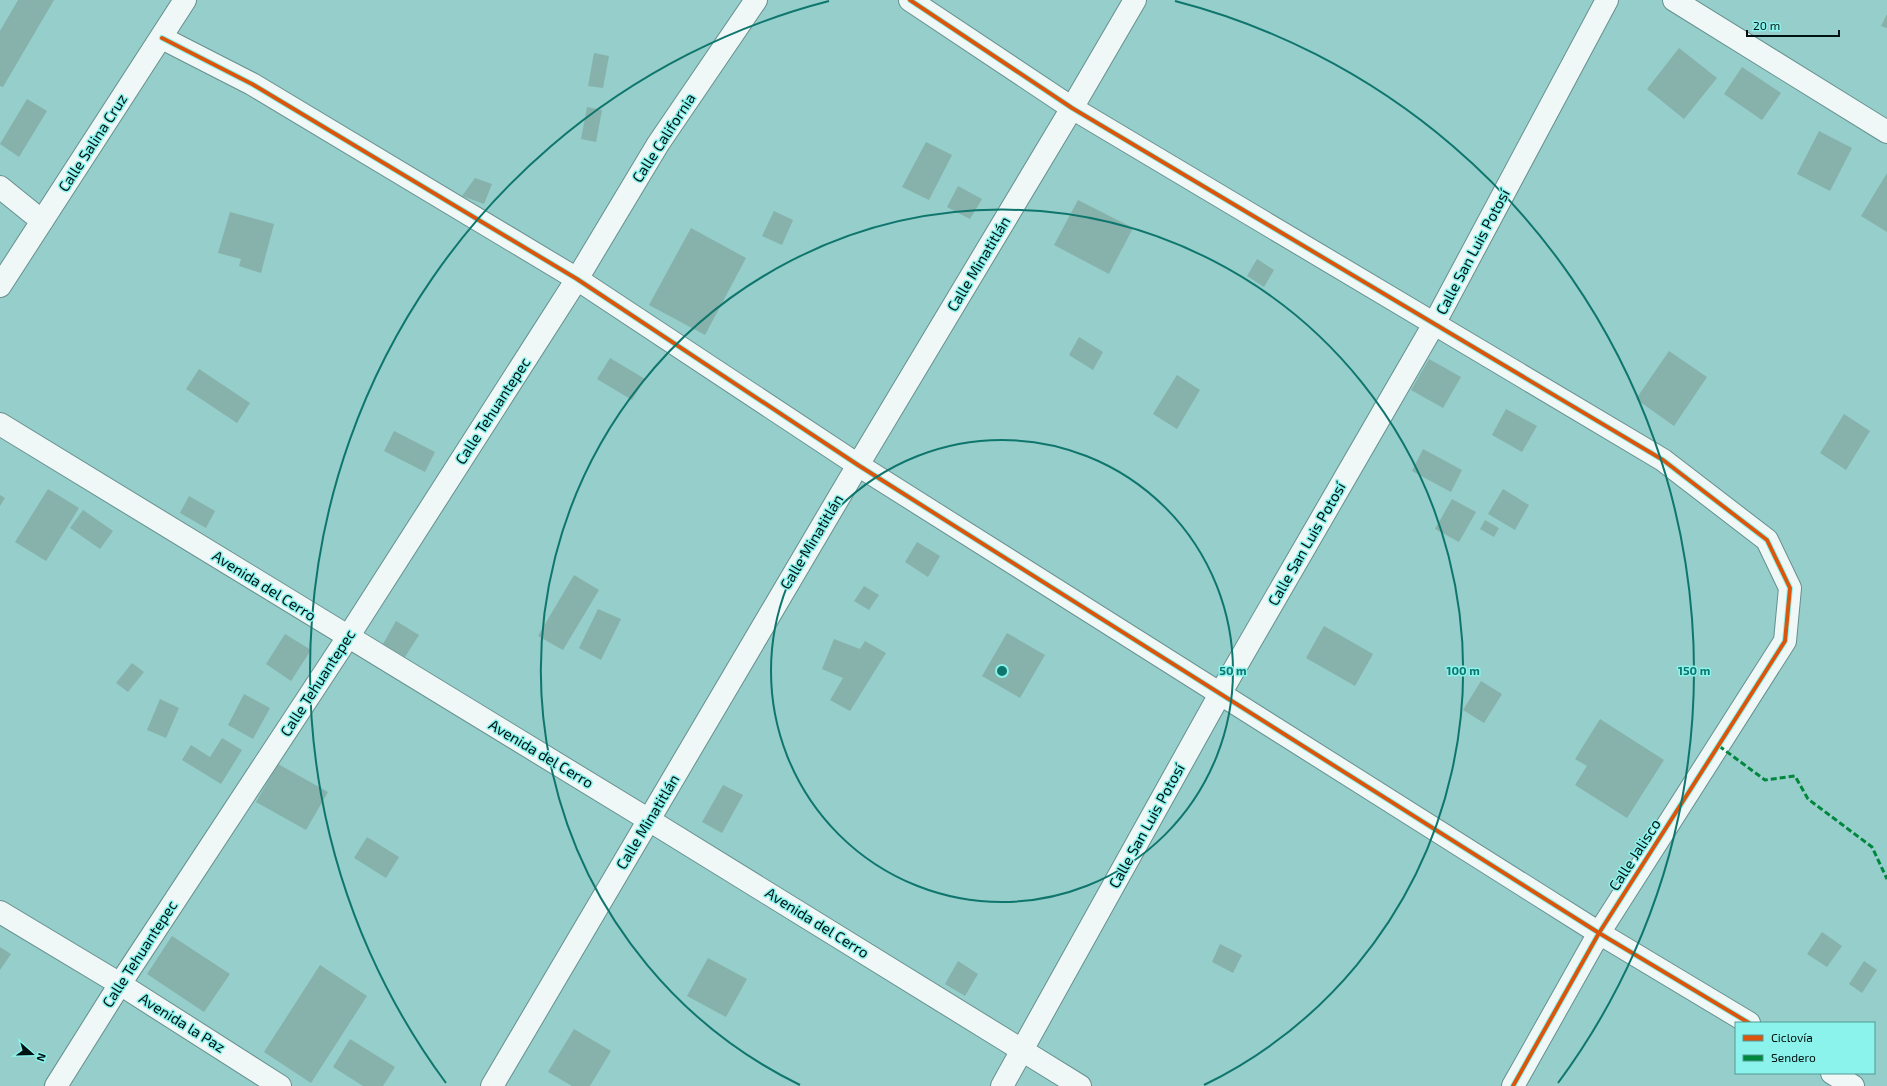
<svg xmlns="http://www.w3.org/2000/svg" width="1887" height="1086" font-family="'Exo 2',sans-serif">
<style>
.building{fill:#87b2ab}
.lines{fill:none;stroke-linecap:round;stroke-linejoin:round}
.street-casing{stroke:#66908e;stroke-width:24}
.street{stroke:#eff8f7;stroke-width:22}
.quiet{stroke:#00873e;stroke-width:3;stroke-dasharray:6 3;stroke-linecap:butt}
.cycleway-casing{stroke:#8bf3ec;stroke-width:6}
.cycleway{stroke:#dc550c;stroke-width:4}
.ring{fill:none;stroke:#0f766e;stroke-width:2}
.labels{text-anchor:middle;stroke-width:3;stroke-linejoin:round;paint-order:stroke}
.street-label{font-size:15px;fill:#001211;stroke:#8bf3ec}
.centre{fill:#0f766e;stroke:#8bf3ec;stroke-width:2}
.ring-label{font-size:12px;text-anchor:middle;font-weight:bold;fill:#0f766e;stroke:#8bf3ec;stroke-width:3;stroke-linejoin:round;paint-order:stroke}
</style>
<rect width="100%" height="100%" fill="#95ceca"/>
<g class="building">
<path d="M18,0h36l-51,87 -3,-1v-55z"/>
<path d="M1887,14v14l-6,-2z"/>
<path d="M1679,48l38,30 -33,41 -37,-30z"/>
<path d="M594,53l15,3 -6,32 -15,-2z"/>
<path d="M1742,67l39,26 -19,27 -38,-26z"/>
<path d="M27,99l20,12 -28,46 -19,-13z"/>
<path d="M587,107l15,3 -6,32 -15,-3z"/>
<path d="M1819,131l33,17 -22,43 -33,-17z"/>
<path d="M926,142l26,13 -23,45 -27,-13z"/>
<path d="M1887,173v59l-26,-16z"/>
<path d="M475,178l17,6 -8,20 -22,-8z"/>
<path d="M958,186l24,13 -12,20 -23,-12z"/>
<path d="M1078,200l55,28 -24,46 -55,-29z"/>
<path d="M774,211l19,9 -11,25 -20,-9z"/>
<path d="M230,212l44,12 -13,49 -22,-7 2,-7 -23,-6z"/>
<path d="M691,228l55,30 -41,77 -56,-30z"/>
<path d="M1257,259l17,11 -10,17 -17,-11z"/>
<path d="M1079,337l24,15 -10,18 -24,-15z"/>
<path d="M1669,351l38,26 -33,49 -38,-27z"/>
<path d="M610,358l35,21 -13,21 -35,-21z"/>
<path d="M1429,359l32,18 -18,31 -32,-18z"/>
<path d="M199,369l51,34 -13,20 -51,-34z"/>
<path d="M1177,375l23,15 -23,39 -24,-15z"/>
<path d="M1506,409l31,17 -15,26 -30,-17z"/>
<path d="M1844,414l26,17 -24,39 -26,-17z"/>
<path d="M394,431l41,21 -10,20 -41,-21z"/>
<path d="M1423,449l39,21 -11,22 -39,-21z"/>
<path d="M48,489l31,19 -33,53 -31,-19z"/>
<path d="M1503,489l26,16 -14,25 -27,-16z"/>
<path d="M0,495l5,3 -5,8z"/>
<path d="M189,496l26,15 -9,17 -26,-15z"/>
<path d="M1452,499l24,13 -17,30 -24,-13z"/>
<path d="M83,510l30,21 -13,18 -30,-21z"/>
<path d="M1485,520l14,8 -5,9 -14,-8z"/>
<path d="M917,542l23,14 -12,21 -23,-15z"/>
<path d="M574,575l25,15 -36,60 -25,-14z"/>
<path d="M864,586l15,9 -10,15 -15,-9z"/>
<path d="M598,609l23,10 -20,41 -22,-12z"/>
<path d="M396,621l23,14 -14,22 -22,-13z"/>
<path d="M1324,626l49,28 -18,32 -49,-28z"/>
<path d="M1007,633l38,22 -25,43 -38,-22z"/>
<path d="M285,634l26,16 -20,31 -25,-17z"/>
<path d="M834,639l26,10 5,-8 21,12 -36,58 -20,-11 13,-22 -21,-9z"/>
<path d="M132,663l12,9 -16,20 -12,-9z"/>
<path d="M1481,681l21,13 -18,29 -21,-13z"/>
<path d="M244,694l26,14 -17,31 -25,-14z"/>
<path d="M160,699l19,9 -13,30 -19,-8z"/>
<path d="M1600,719l64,41 -37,58 -52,-33 12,-19 -12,-7z"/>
<path d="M222,738l20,12 -21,34 -39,-24 9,-15 19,12z"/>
<path d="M278,764l50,28 -22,38 -50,-28z"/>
<path d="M723,785l20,10 -21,38 -20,-11z"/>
<path d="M367,837l32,20 -13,21 -32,-20z"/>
<path d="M1822,932l20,14 -15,21 -20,-13z"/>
<path d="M172,936l58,38 -26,38 -57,-38z"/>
<path d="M1220,944l22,11 -9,18 -21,-11z"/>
<path d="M0,947l11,7 -11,16z"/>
<path d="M708,958l39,21 -21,38 -39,-21z"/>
<path d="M958,961l20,13 -13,22 -20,-12z"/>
<path d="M1864,961l13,9 -15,23 -13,-9z"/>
<path d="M320,965l47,31 -56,87 -47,-31z"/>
<path d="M574,1029l37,22 -21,35h-18l-24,-14z"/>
<path d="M350,1039l45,28 -12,19h-20l-30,-19z"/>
</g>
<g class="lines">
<g class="street-casing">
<g id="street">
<path d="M910,0l162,108 591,352 104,80 23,48 -5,53 -186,292 -86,153"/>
<path d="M1674,0l213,132"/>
<path d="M162,38l90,46 325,195 281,186 741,468 150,90"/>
<path d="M0,187l42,34"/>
<path d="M0,286l185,-286"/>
<path d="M0,424l649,396 431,266"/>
<path d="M0,912l120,72 160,102"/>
<path d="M1832,1073l21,13"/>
<path d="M56,1086l64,-102 228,-347 229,-358 81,-135 98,-144"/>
<path d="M492,1086l366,-621 214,-357 63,-108"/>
<path d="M1002,1086l218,-392 214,-370 173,-324"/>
</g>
</g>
<use href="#street" class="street"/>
<path class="quiet" d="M1719,746l46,34 30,-4 13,23 64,48 15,32"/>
<g class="cycleway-casing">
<g id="cycleway">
<path d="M910,0l162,108 591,352 104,80 23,48 -5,53 -186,292 -86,153"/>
<path d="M162,38l90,46 325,195 281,186 741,468 150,90"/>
</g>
</g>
<use href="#cycleway" class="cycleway"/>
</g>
<g class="ring">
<circle cx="1002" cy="671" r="231"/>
<path d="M800 1085A461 461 0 1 1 1204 1085"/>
<path d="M446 1083A692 692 0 0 1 829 1M1175 1A692 692 0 0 1 1558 1083"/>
</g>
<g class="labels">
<g class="street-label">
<text transform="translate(664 138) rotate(-57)" y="5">Calle California</text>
<text transform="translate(93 143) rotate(-57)" y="5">Calle Salina Cruz</text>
<text transform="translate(1473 252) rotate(-62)" y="5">Calle San Luis Potosí</text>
<text transform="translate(979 264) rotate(-59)" y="5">Calle Minatitlán</text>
<text transform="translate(493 411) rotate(-57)" y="5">Calle Tehuantepec</text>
<text transform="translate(812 542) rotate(-59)" y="5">Calle Minatitlán</text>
<text transform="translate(1307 544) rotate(-60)" y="5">Calle San Luis Potosí</text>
<text transform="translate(264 586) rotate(32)" y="5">Avenida del Cerro</text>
<text transform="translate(318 683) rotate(-57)" y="5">Calle Tehuantepec</text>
<text transform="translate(541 754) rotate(31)" y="5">Avenida del Cerro</text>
<text transform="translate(648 822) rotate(-59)" y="5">Calle Minatitlán</text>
<text transform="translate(1147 826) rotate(-61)" y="5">Calle San Luis Potosí</text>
<text transform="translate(1635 855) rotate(-57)" y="5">Calle Jalisco</text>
<text transform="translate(817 923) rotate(32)" y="5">Avenida del Cerro</text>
<text transform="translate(140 954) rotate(-57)" y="5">Calle Tehuantepec</text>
<text transform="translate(182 1023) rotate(32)" y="5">Avenida la Paz</text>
</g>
</g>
<circle cx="1002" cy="671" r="6" class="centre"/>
<g class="ring-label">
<text x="1233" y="675">50 m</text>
<text x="1463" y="675">100 m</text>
<text x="1694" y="675">150 m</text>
</g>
<rect x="1735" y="1022" width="140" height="52" fill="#8bf3ec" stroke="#539994"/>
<rect x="1743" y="1035" width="20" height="6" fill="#dc550c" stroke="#539994"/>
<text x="1771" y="1042" font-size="12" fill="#001211">Ciclovía</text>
<rect x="1743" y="1055" width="20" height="6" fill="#00873e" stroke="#539994"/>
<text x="1771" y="1062" font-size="12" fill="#001211">Sendero</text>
<g transform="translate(32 1054) rotate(110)" stroke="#8bf3ec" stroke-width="3" paint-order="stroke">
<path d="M0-3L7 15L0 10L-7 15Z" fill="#001211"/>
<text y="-6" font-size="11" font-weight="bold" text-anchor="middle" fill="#001211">N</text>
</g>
<path d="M1747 30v6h92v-6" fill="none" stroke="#001211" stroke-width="2"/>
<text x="1753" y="30" font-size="12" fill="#001211" stroke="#8bf3ec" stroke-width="3" paint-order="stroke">20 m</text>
</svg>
